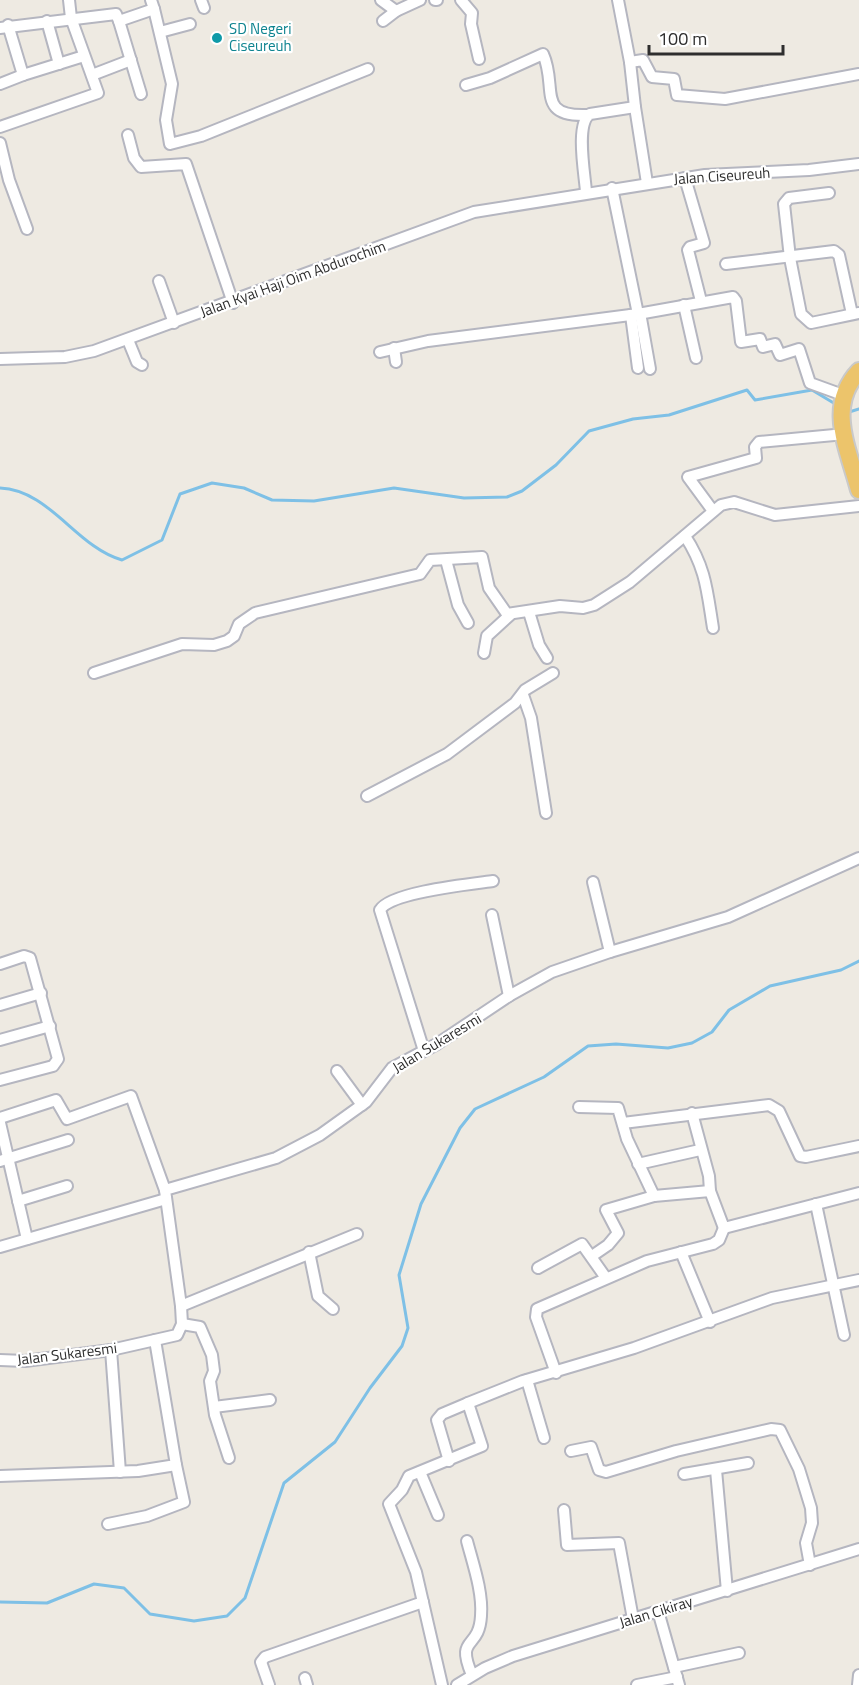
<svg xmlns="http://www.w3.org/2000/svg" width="859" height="1685" font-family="'Titillium Web',sans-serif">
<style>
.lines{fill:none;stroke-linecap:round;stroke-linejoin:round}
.stream{stroke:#7ec0e6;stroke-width:3}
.minor-casing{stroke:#b5b6c0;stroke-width:14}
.trunk-casing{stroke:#c9c9c9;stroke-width:20}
.minor{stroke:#fff;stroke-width:10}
.trunk{stroke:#ecc46b;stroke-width:16}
.culture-dot{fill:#0f9aa8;stroke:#fff;stroke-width:2}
.labels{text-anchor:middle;stroke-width:4.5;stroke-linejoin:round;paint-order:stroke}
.culture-label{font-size:15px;fill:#0d838f;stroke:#fff;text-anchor:start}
.street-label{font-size:15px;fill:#2e2e2e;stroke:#fff}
</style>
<rect width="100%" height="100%" fill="#eeeae2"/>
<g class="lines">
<g class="stream">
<path d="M846,413l13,-4"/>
<path d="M0,488c50,2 76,59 122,72l40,-20 18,-46 32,-11 32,5 28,12 42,1 80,-13 70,10 43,-1 15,-6 34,-26 33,-34 44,-12 36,-4 78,-25 8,10 57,-10 25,15"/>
<path d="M0,1602l47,1 47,-19 30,4 26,26 44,7 33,-5 18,-18 39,-115 51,-41 35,-54 32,-42 6,-18 -9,-53 22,-71 39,-76 15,-19 69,-32 44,-31 28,-2 52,4 24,-5 20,-11 17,-22 41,-24 71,-16 18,-9"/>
</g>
<g class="minor-casing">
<g id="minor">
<path d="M201,0l3,8"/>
<path d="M381,0l15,11"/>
<path d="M435,0h2"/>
<path d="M461,0l11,13 -1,11 8,35"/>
<path d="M154,9l18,75 -6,36 4,24 31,-8 167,-67"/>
<path d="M47,21l12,43"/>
<path d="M119,21l22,73"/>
<path d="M383,21l13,-10 24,-11"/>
<path d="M0,28l116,-14 3,7 35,-12 -3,-9"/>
<path d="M160,32l30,-8"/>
<path d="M630,62l13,-2 9,17 22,2 3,16 48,4 134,-25"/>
<path d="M23,75l61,-19"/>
<path d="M92,75l39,-15"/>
<path d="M0,84l23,-9 -15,-50"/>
<path d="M466,85l24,-7 53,-24c15,33 -8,63 44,61"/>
<path d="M635,107l12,76"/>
<path d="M0,127l98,-34 -27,-75 -2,-18"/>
<path d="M128,135l6,23 7,9 45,-3 47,139"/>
<path d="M0,143l9,37 18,49"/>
<path d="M685,178l19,65 -14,4 -2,3 13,51"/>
<path d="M612,188l26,126"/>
<path d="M586,192c-1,-17 -11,-68 4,-78l45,-7 -5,-45 -12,-62"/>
<path d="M829,193l-40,5 -5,6 6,54 11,56 10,9 48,-10"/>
<path d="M726,264l108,-13 5,4 13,59"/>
<path d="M159,281l15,42"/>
<path d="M684,305l12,53"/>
<path d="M640,313l10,56"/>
<path d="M631,315l7,53"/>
<path d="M128,340l9,22 5,3"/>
<path d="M394,348l2,14"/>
<path d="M380,352l48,-11 210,-27 95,-17 3,4 5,41 19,-3 3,8 12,-3 5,11 19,-6 11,34 33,12"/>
<path d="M0,359l65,-2 29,-6 380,-139 231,-37 104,-5 50,-6"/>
<path d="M713,511l-25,-34 68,-19 -1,-11 4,-5 86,-8"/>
<path d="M685,536c21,32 22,55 28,92"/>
<path d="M446,560l12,45 10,18"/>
<path d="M529,612l10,33 8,13"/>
<path d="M484,653l3,-17 23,-21"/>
<path d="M94,673l88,-29 32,1 13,-4 7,-5 5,-12 16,-11 165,-39 10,-14 52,-3 7,31 18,26 53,-8 23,2 11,-3 36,-23 91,-77 13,-3 41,13 84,-9"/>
<path d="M523,695l8,23 15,95"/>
<path d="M367,796l80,-42 68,-51 10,-13 28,-17"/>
<path d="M593,882l17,70"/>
<path d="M492,915l17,81"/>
<path d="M0,964l24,-8 6,2 28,101 -5,7 -53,14"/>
<path d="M0,1005l41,-12"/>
<path d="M0,1040l50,-14"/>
<path d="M424,1051l-44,-141c10,-18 91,-26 113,-29"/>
<path d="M337,1071l25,34"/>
<path d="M579,1107l39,1 9,31 27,57 56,-5"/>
<path d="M692,1113l17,63 1,15 14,37 135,-35"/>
<path d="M0,1118l56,-18 11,19 64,-23 34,94"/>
<path d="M0,1123l27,116"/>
<path d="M623,1123l146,-18 10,6 21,45 6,1 53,-11"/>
<path d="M0,1161l68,-21"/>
<path d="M638,1164l62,-14"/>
<path d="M18,1201l49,-15"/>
<path d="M816,1204l28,131"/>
<path d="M0,1247l166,-48"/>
<path d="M309,1252l9,44 15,13"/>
<path d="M681,1252l29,70"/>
<path d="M592,1256l16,-11 10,-12 -12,-23 48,-14"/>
<path d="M538,1268l44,-24 24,34"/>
<path d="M181,1306l176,-72"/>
<path d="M182,1324l18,3 12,28 2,16 -4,10 5,34 14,43"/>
<path d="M111,1350l9,122"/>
<path d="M0,1360l25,1 86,-11 66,-15 5,-11 -1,-18 -16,-116 111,-32 44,-23 46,-33 26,-34 45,-24 72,-48 43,-24 58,-20 118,-35 131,-59"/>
<path d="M556,1373l-20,-56 1,-8 110,-48 66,-17 6,-4 5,-12"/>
<path d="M527,1380l17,58"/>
<path d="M214,1407l56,-7"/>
<path d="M571,1451l20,-4 8,23 7,2 70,-21 95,-22 9,1 19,39 12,39 1,15 -6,20 4,22"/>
<path d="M449,1461l-12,-41 5,-6 26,-11"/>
<path d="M716,1470l11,121"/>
<path d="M420,1472l18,43"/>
<path d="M684,1474l64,-11"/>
<path d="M0,1476l138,-5 38,-6 -21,-125"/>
<path d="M564,1510l3,35 52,-2 14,76"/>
<path d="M108,1524l39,-8 37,-14 -8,-37"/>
<path d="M467,1541c6,23 16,51 14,75 -2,35 -26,19 -9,59"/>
<path d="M658,1611l21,74"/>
<path d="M674,1667l65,-14"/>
<path d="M305,1678l2,7"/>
<path d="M269,1685l-8,-23 4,-5 158,-55"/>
<path d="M442,1685l-26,-113 -27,-68 13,-14 7,-14 73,-30 -14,-43 55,-22 111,-33 138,-50 87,-18"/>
<path d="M457,1685l28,-17 28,-12 346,-107"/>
<path d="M637,1685l40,-8"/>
<path d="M858,1685l1,-10"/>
</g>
</g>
<g class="trunk-casing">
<path id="trunk" d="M859,371c-33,35 -11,77 0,119"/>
</g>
<use href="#minor" class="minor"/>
<use href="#trunk" class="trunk"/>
</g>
<circle class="culture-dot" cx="217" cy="38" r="6"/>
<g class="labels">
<g class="culture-label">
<text x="229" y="34">SD Negeri<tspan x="229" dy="17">Ciseureuh</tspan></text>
</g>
<g class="street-label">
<text transform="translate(722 176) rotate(-4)" y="5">Jalan Ciseureuh</text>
<text transform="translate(293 279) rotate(-20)" y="5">Jalan Kyai Haji Oim Abdurochim</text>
<text transform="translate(437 1043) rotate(-31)" y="5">Jalan Sukaresmi</text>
<text transform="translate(67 1354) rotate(-7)" y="5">Jalan Sukaresmi</text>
<text transform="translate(656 1612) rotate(-17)" y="5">Jalan Cikiray</text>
</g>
</g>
<path d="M649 45v9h134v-9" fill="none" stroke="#2e2e2e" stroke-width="3"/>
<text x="658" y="45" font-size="18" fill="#2e2e2e" stroke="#ffffff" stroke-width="4.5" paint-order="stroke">100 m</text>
</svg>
